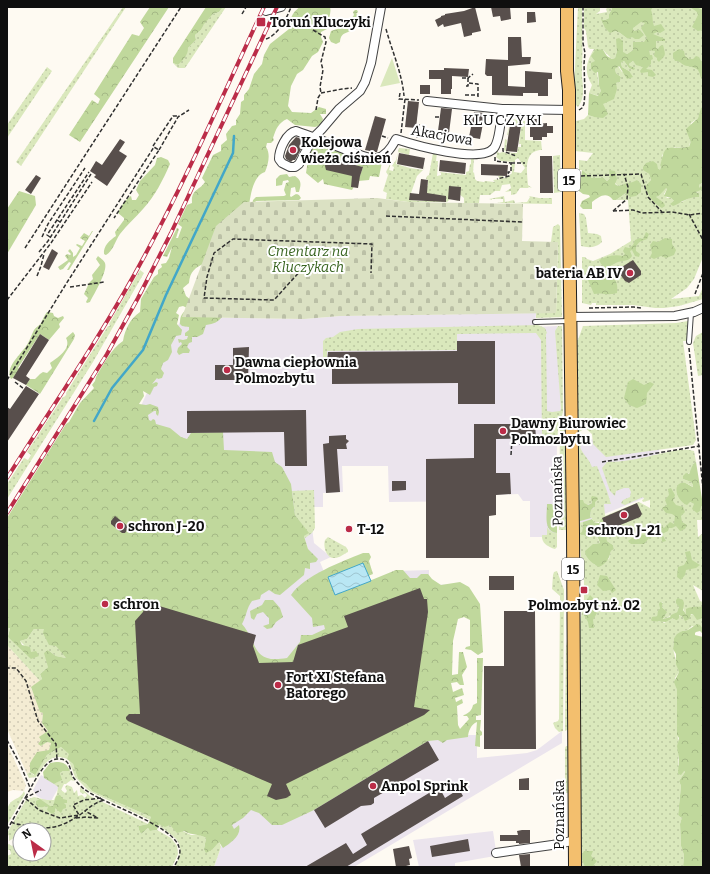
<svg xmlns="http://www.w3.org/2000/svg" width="710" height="874" font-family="Bitter,serif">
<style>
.industrial{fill:#ebe4ed}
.farmland{fill:url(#farmland-dots)}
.grass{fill:url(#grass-dots);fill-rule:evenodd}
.forest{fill:url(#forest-crowns)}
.cemetery{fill:url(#cemetery-stones)}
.park{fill:#dae8bc}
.water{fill:url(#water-waves);stroke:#42a7c8}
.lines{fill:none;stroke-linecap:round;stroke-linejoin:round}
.stream{stroke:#42a7c8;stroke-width:2.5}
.building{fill:#584f4c}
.lane-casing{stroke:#424242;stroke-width:6}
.street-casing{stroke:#424242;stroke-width:10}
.primary-casing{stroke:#202020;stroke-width:14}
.path{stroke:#313131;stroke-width:1.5;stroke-dasharray:4 2;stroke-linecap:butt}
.lane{stroke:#fff;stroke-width:4}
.street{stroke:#fff;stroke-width:8}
.primary{stroke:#f3bf6e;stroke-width:12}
.rail-casing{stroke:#bb2c48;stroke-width:4}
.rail{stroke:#fff;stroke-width:2.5;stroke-dasharray:8;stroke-linecap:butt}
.poi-dot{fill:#bb2c48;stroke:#fff;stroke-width:1.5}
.labels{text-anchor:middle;stroke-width:4;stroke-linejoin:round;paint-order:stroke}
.shield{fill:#fff;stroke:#575757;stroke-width:1}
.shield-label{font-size:13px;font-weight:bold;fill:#0f0f0f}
.poi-label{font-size:14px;font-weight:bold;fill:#0f0f0f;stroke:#fff;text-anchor:start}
.street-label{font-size:14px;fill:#0f0f0f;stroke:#fff}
.park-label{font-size:14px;font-style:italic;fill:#396521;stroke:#fff}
.neighbourhood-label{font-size:15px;letter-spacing:1px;fill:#0f0f0f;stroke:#fff}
</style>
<defs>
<pattern id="farmland-dots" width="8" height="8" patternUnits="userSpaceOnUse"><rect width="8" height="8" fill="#f4ecd3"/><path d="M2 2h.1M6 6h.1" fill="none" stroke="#d0c9b4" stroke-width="1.8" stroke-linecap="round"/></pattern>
<pattern id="grass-dots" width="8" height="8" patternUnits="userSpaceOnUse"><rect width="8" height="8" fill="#dae8bc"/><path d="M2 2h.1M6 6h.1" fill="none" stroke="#bac6a0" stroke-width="1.8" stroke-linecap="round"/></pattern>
<pattern id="forest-crowns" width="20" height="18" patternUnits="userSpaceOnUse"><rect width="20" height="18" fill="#c0d89c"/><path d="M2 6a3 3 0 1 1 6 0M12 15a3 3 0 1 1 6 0" fill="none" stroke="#a4b885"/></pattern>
<pattern id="cemetery-stones" width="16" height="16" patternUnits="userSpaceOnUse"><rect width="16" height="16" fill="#dbe1c3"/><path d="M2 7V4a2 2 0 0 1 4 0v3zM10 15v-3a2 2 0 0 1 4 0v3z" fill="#bbc0a6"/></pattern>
<pattern id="water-waves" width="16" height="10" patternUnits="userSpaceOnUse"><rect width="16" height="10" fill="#b9e7f4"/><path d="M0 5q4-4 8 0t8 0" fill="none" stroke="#9ec5d0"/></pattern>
</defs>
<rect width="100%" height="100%" fill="#fefaf2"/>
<g class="industrial">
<path d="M536,313l-1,14 22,-1 4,88 -4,15v10l-1,108 -14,-10h-12v-36h-7l-5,-7 -22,1v3h-8v3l-99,1 -1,-36h-46l1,26 -20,1v14h-10l-1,21 2,15 17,14 -11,5 14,34 63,-25 32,-1v15l35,-1 8,22 -31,8 3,121h33v23l50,-5 10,-3 25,-19v12l-208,124h-140l22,-62 -168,-270 240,14 -4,-13 -83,-83 -35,-11 -40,-19 -7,-13 43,-93 122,2 36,-3z"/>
<path d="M576,438l84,7 -8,50 -68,27 -8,1z"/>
<path d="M41,775l19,10 -10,18 -13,-7 -4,-6z"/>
<path d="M493,831l3,20 -1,5 -40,7v4h-36l-6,-27z"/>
</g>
<g class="farmland">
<path d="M7,645l33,36 -9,7 12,25 -1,10 6,8 -7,9v6l6,-4 4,1 -2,7 -19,13v9l-3,2 -20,-45z"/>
<path d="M7,744l19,41 -2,6 -11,-1 -6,2z"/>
</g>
<g class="grass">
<path d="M123,7h3l-105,159 -5,-4z"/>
<path d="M223,7h3l-41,61h-7l-5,-5 5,2 10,-17 8,-8 -1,-5 6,-5 3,-7 9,-9 6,-2z"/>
<path d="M578,7h4c0,21 1,41 0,61 -1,11 3,21 0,31 -1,3 -2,5 -4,8l-3,-3 1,-1h-2v-16z"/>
<path d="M584,7l16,1v3l-4,3 11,-2 -1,-3 2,-2h3l1,2 -3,5v4l-4,2 -3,-1 13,12 5,2 8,6 4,-3 4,3 -3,-11 2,-21h68v100l-5,11 -7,5c-1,6 0,20 -2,24h-14l-13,8 1,4 -3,6 1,3v2h-17l5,4 2,6 -3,5 7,12 4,-1 7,-9 1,2 -3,5 3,4h4l3,3 8,1 16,-9 -2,-1 3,-7 3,-2 1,1v73l-9,22 -7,9 -16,11 28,-3 4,-9v12l-24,7 -15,2h-9l-22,-3h-37v-2h-4l-1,2 -9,-2v-46h3l2,2 6,2 17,-7 21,-13 -3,-41h-12l10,-7 5,-9h-8l-5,2 -8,-8 -3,3 -3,-3h-12l-10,-8h-3v-10l8,1 6,-8 -18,-2 -1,-26 2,-4 8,-2 4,-4 6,2 22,-34 4,-1 1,-5 -5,-4 -1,-4 3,-3 4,6 7,-1 -7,-4 -1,-4 3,-2 5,7 1,-2 -1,-2 4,-3 4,4 -4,-19v4l-6,4 -10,-3 -2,7 -3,1 -9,-9 -8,11c3,10 2,21 6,30l-2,5 -10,-3 3,-8c-9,-14 -5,-24 2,-36h-4l-2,-2 -2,-16 -2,-3z"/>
<path d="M47,67l5,4 -45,67v-13z"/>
<path d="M525,114v26l16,1 1,9c-19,0 -15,22 -14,35l4,3 -3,-1 -1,1h-8l-4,6 -5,1v-4l-6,1 6,-4 -1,-4 -8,1 -2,6h-5l-5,4h-10l-1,8h-15v-5l-5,-4 -2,2 1,5 -7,-3 -4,4h-39l-22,-3 1,-6 -4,-2 5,-16 -2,-3 5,-10 -2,8 4,1 1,-4 -2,-1 4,-6 3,-12 11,1 -1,6 -11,-3 -2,12 14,4 13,2 2,-4 -1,3 -7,7 -6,17h-1v7l14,1 2,-15h2v-6l-2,-1 1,-3 2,-1 4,-22h4l-1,8h2l-1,15 4,-1v-2l-2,-1 27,3v-3l3,-1 1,-7h1v-6h3l-1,15 1,-1 1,7 2,2 7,1 1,-1 10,1 -2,-2 7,-1 -2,-3h5v2l5,-1 4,-4 -1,-9h4l-1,8 7,1 4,-5 -7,-10 -3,2v2l-14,-1 -5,-4 1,-2 -1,-5 3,3 4,-1 13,4 -12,-6 1,-11 2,1 -1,11 6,2h5l1,-6h3v-3h-2l2,-18 -11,-2 -2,11h-1l4,-16 14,2z"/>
<path d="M560,155l1,37 -7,1 -1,-37z"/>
<path d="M504,196l1,6 9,-2 1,3 12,-1 3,-5 -1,-1 10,2h13v6l-55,-1 6,-1v-3h-11v1l-3,-1z"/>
<path d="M579,213l5,1 2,4 2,15 9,1 4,2 1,6c-6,6 -14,6 -21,4z"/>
<path d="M558,224l2,2 2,91 -26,1v-5h20l2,-70 -7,-1 2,-15z"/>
<path d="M140,270l4,3 -51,89 -86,137v-15l17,-26 4,2 3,-5 -4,-3 36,-55h1l3,-3 -1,-1 42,-67h2l-1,-2z"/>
<path d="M688,321l-1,20h-4l13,99 -3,5 -87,12 -13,-13 -1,-10 -7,-6 -6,4 -3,-11 -1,-81h3l5,-14 93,-3z"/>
<path d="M538,325l7,3 2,5 -1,1 1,77 5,1 8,-1 1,-2 -6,-78 3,-5h4l1,86 -5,17 -1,13 -15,1 -1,-103 -5,-7 -79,1v16l-130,1v10h-4v-20l3,-3 7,-1 7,-5 18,-3z"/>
<path d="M703,332v43l-5,1 -5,-33 3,-7z"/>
<path d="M565,339l3,191h-9l1,-101 5,-15z"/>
<path d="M580,443l2,1 -2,3c3,8 8,10 12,20l5,-1 10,25 4,13h-7l1,12 34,-14 11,6v-8l-7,2 -1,-2 2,-1 -1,-2 -18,8 -3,-1 -1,-1 2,-3 7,-3 1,-5 -2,-4h-5l-8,3 -1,5 -5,-5 -8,-23 5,-6c16,0 31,-3 47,-7 12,-2 28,-8 40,-4l2,11 -3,2 -2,7 -8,8 8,3 2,3v2l-7,-4 4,19 11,5 2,-2 -1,15h-5l1,17 5,-4v58l-10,-6 7,16 3,1v5l-16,7 -2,-1 -2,-5 -4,-1c-1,7 -9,9 -15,12l-1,-2 3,-3 -2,-5 -2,-2 1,-4 -1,-1 -5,14 -3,1 5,5 3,-1 2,2 14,-8 5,2 10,-3 10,4v11l-11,-3 -4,4 -6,1 -8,7c0,4 -1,7 -1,10 1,8 5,16 6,24l-4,6 2,12v44c2,5 2,25 1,31l7,7 -6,9 2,5 -3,29 2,2h2l-2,7 1,22 3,9 -1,11 -1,1h-103l1,-244 4,-24v-19l-3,-23 -2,-24h-2v-10l6,-1 -1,10 2,3 6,1 1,-6 4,-5 4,2 -3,5v3l4,8 -7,1 -2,16 4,5 14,-6 2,-8 3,-2 -1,-4 -6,-4 -6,-17 1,-3 -7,2 -5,-7 1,-6 3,-2 -3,-10 1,5 -5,2 -10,-2v-58z"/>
<path d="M314,490l1,38 -3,5 -7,5 -1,-2 4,-3 -13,-18 -3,-24z"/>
<path d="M547,527c2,4 6,6 10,6v14l-2,2c-7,-2 -14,-6 -13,-14h5z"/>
<path d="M328,537l18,10 2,3v2c-4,2 -9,6 -13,6 -9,1 -12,-12 -10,-18z"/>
<path d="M557,571l7,19 -1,141 -4,1 -4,-4 -2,-5 5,-2 1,-2 1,-123 -8,-7 1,-14 1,-3z"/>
<path d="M10,627l-2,10 23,15 -11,-11 7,-2 7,-10h10l22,29 -10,-2 -8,-6v17l-8,7 2,5 -2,2 -33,-36v-17z"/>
<path d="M566,641l3,17v71l-4,2z"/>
<path d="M566,746h2l1,4v41l-1,2h-3v-45z"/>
<path d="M61,747l9,7 -3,5c-17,-7 -23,6 -31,18l-7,1 -2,-4 3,-2 4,3 13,-20z"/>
<path d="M69,761l4,3 5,15 8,5 6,7 59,26 -1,3 -61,-29 -14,-14z"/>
<path d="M63,771h7l4,10 -3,-1 -5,4h-2l-3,6 4,3 2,-2 -2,-4 2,-2 5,2 2,6 3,-3 1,6 4,-1 3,3 2,-3 -2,-2 -2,1 -3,-2v-5l10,9 58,28 -10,2 1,4 2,4 7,-6 2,3 7,-1 14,8 6,8 1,8 -6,13h-165v-11l4,-2 -1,-4h-3v-5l2,-1 3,2 4,-2 1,-4 -3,-2 -5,3v-6l-2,1v-3l19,-33 8,-3 13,3h7l3,-6 1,-7 -4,-3 7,-4 -1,-7zM20,830h24v24h-24z"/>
<path d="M24,791l1,3 -18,31c0,-7 -2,-17 4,-23 5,-4 10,-4 13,-11z"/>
<path d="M159,824l11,1 21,10h9l6,3 -2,11h9l6,-8 2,6 -7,20h-39c12,-25 2,-28 -17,-42z"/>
</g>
<g class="forest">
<path d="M150,7h19l-89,135 -11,-7 23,-35 6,4 2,-5 -6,-5 38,-60 7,2 5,-8 -4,-6z"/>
<path d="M206,7h17l-4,5 -6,2 -9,10 -3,6 -6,5 1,5 -8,8c0,7 -4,11 -10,17l-5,-2v-5z"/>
<path d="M300,7h30c2,7 -3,12 -2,18l17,2 2,-2 6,-1v-3l-2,-2 3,-4 -1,-3 2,-2h2l1,2 -2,2 2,1 -1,2 1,2 -1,4 -2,1 1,3c-7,8 -15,3 -16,15l-4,2 -5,-2 -2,-4 2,-7 9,-3h-11l-8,4v5l2,5 -5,10 -6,4 -9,14 -6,4 -6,12 -3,20 4,6 19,1 8,-6 7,2v5h-6l3,5 -2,6 -6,2 -20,-2 -8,-6c-9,4 -11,10 -14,19l1,2 -3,3h-4l-1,4c5,7 2,18 -1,25 -12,4 -14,22 -16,33l3,1 1,-6 3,-3 28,-1 2,-1 -2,-5 2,-7 3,-1 -1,-2 -5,1 -1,4 -6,1v-7l4,-4 7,-1 2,3 6,-1c7,5 6,8 4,16h-3l-1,-5 -4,1 -1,8 1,1 5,-3 3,1 2,3 -2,2 -43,1 -51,62c-10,5 -15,8 -16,20l-6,5 3,8 5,4 32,16c-5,6 -9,8 -17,9l-3,9 -6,3h-5v5l-3,1 -2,4 3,3 -1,3h-6l-4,2 -2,-3 1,-4 4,-4 -1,-2 -2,1 -1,-4 5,1 4,-1 1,-3h-3v-3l4,-3v-3l-7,-1 -2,-2c0,-10 2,-9 7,-16l-4,-2 -4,1 -3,6 3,2 -2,9 5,6 -1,5 -5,1 -5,9 1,7 -4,8 -5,3 -2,6 3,4 -2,5 -4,1 -1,-1 -5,6 4,-2 2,1 -1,3 -3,1 -4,8 -7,-4 1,5 -5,8 7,1 4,-1 8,3 1,5 -1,4 -2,-2v-3h-2l-6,4 1,5 2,1 2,-2 2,1 1,4 14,4 11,9 6,2 4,-6 32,-1 1,18 48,2 3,10 7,5 9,17 4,31 14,18 -5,3 4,13 10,10 -2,3 -6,1v6l-5,-1 -1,7 -24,20 -5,-1 -6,-4 -8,5 -1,4 -8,2c-6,8 -5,14 -10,23 17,20 9,40 45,34l13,-16 1,-7h11l13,-6 -1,-4 -11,2 -1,-9 -21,-23c14,-20 50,-33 72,-42h6l2,4 -2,4 4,13 -5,2 -40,1 7,18 61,-25h7l7,8h7l4,-4h7l4,5 9,6 19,-3 9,5 11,17 3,48 -5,3 -7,-5 -6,-1 1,-2 4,-1v-26l-6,-3 -6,2 -5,22 -1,34 6,-1 1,-22h4l4,15 -5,8 2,10h-4l-3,-3 -6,1 2,9 9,-4 2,7 -9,3 1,4 6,-3 1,4 -6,3 1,19 2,4 9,-10 -2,-3h-4l1,-1c5,-2 8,-5 9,-10l4,-2v-45h6l-2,57 -5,1v4h5l-1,10 2,2v3l-2,1v11l-5,-1 2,-24c-6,2 -9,10 -9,15l-21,3 -4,3 -5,-3 -10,1 -114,69 -32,15h-10l-13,-12 -8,-3 -8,8 -11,7 2,4 5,-4c3,11 -9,18 -16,23l-4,-6 -6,7 -7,4 -2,-4 2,-11c-8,-5 -14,-2 -22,-7l-7,2 -7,-8 -5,2 -6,-3 -2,6 -7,1 -2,-3 -7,6 -2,-4 -1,-4 10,-2 3,-7 -59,-26 -6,-7 -8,-5 -5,-15 -6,-5 2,-5 -8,-7 -14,8 -12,20 -5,-3v-9l7,-11 12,-2 2,-7 -4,-1 -6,4 -3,-2 3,-4 -2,-3 9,-6 -6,-8 1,-10 -3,-1 -9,-25 11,-8 -2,-5 8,-7 -4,-14 4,-3 8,6 10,2 -10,-12 -7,-1 -6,-12 1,-4h-10l-7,10 -7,2 2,4 8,2 1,5 5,-1 3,5 -8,3 -23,-22 2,-9h-3v-110l59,-94 3,-2 11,-19 14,-15 -2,-3 3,-4 1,-4c7,-12 15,-28 27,-36 2,-12 7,-22 17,-29l1,-13 13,-22 4,-3v-4l4,-3 -1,-3 5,-1 3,-5 3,-11 -5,10 -4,-1 14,-28 2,1 -3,9h2l4,-11 -4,-3 9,-19 5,-2c-1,-14 7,-12 13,-21l-3,-4 11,-23 8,-4v-6l6,-5 -1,-6 6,-8 4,-1v-5l4,-6 1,-12 3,-2v-5l5,-6 5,-15 8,-10 2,-9 6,-11 19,-15 2,-4c-2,-7 3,-14 9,-18z"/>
<path d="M611,7h42l-2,3c2,4 1,11 3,16l7,-2 4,6 -5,3 -3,-1 -4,2 12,5v2h-9v7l2,1 2,-3 3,-1c3,12 3,9 -4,17l-2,-2v-2l-3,-2 1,-5 -6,-1 1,5h2l1,4 -2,1v4l-5,5 6,1 4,5 -3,2 -5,-1v-4l-7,1 -1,-2 3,-4 -7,-2 -3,-4 -4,3 1,2 5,2 -1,2 -5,-2 -5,-7 -3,2 1,4 7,4 4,6 -6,2 -8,-13 -4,3 1,4 5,4 -1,5 -4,1 1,6 -3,10 -11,5 5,10 -5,4 -9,-1 -6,-2 1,-22 9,3 3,-5 -2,-5 -1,-14 -3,1 -4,-4v-6l4,-2 -4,-5 5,-7 7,1 4,6 5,3 3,-1 2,-7 -1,-12 3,-1 4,3v11l4,2 6,-4v-8h11l3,-4 -6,-10 4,-5 -4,-1 -8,6 1,3 6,-1 4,5 -5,4h-4l-3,-2 -4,2 -8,-6 -5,-2 -5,2 -5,-5 -4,-9 4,1 4,-2v-4l3,-5z"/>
<path d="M690,7h6l7,3v20l-5,1 -6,-4 6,-12 -1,-3z"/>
<path d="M679,49l5,2 1,5 4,3h4l3,-3 3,1 2,4h2v17h-2c-1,-2 -1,-4 -2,-6 -2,-6 -11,-5 -15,-7 -4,-2 -4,-4 -9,-4l-2,-4v-4z"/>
<path d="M703,107v77l-1,-1 -3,2v3l2,-2 2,3 -7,3 3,2v3c-10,-1 -17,5 -26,9l-3,-2 4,-3 -3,-3 -7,-2 3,-7 -1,-1 -7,8 -3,1 8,6 1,3 -3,2c-9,-5 -13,-11 -17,-21l6,-7 -2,-6 -6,-4v-3l3,-4 7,-2 4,3 1,5 2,1 1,-2 -1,-3c3,-7 2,-12 7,-17 2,0 20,-1 22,-1 4,-7 -2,-11 -3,-18l12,-11 3,-10z"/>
<path d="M314,141l68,21 -3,15 -9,-1 -1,4 -11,1 5,-14 -36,-9 32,19 -7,13 -28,-6 -1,-5 -5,4 -12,-10 2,-13 -2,-2z"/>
<path d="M161,157l7,3 2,4c-7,16 -15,32 -27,45 -8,9 -16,16 -23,25 -5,7 -7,17 -14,21l-2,-1c-1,-8 6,-14 12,-18l-1,-4 9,-12v-2l-6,-5c2,-6 8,-14 13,-17l1,4h4l3,-5 -3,-5 4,-9 15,-16 2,-7z"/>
<path d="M582,170l10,8h12l3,3 3,-3 -1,-8 6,1 2,8 -2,5 3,2c7,-3 12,-2 19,-6l4,4v8l-5,4 -6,1 -4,-4 -10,7h-3c-7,-9 -14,-3 -21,2v7h-9l-3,-3 2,-5 8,-4 -1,-2 -6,-1 -4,-3z"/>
<path d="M19,191l16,5 1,9 -29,49v-45z"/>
<path d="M92,231h1l-24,39h-2l4,-7 -2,-1 -6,7 -3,1 -2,-3 10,-7 -3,-4 2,-2 3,1 1,-1 -3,-3 2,-2 3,4v4l3,-2 4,-7 -4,-3 1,-1 5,2 3,-5 -5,-3 4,-5 5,3z"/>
<path d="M646,232l3,2 -2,5c-6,2 -12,4 -11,12l4,3 -1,3 -4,-1 -3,-6 -2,1 2,5c-4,6 -8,4 -14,6 -5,2 -8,4 -12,6l-5,-4 -2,-4c9,-4 15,-6 24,-4l2,-2 -2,-3 2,-4 4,1 4,-3 2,-5 5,-2 3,1z"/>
<path d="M665,238l7,1v5l4,6 -2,5 -8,3 -5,-2 -7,3 -4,-2 2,-4 -2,-8 3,-4 5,1z"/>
<path d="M98,256c2,2 6,4 7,7 3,8 -11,31 -15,39l-3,1 -1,-1 2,-4 -4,-4 5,-11 4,-4 -1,-4 8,-10 -4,-6z"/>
<path d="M600,275l5,3 5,-3c7,5 8,10 7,18 -10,3 -14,-1 -23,1l-6,-14 2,-3z"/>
<path d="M47,312l6,1 1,3 4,2 5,-2 1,2 -5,6 1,3 -11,13 -9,-6 -22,34 6,4 -13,7c-7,-14 14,-27 18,-38 2,-4 3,-7 5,-11 2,-3 5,-4 7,-7 2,-4 3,-7 6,-11z"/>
<path d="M73,332l2,3 -1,4 -34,55 -14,-9 4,-6h5l5,-5 3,-2 4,1 5,-5 -2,-5c7,-5 22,-14 16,-25z"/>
<path d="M633,379l11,6 6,-3 4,2 -7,9 -1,11 -9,4 -8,-3 -5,-7 4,-16z"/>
<path d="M696,462l7,43 -2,2 -1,4 -3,2 -5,-4 2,-5 -4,-2 -3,3c-12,-5 -15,-24 -2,-22 2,0 5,3 8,4v-2l-2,-3 -8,-3v-3l3,-3 3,1 4,-10z"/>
<path d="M671,488l4,7 -2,6 3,4 7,2 2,5 -4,4 1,6 5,3 -2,4 -5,2 -4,-5 -4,2h-3l-1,3 -6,3 4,7 -4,1 -1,-13 -6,-5 3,-1 6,5 6,-6 4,2 1,-8 -3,-2 -6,-1 -4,-5 5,-3 -2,-5 4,-5 -1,-6z"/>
<path d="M592,496l5,1 1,2 -3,3v4l-4,4 -1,6 1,2 -14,4v-19l2,-3h4l1,3 4,2 4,-2 -1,-5z"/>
<path d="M547,504h5l5,7v22c-14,-1 -10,-18 -10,-29z"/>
<path d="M604,518v2l-3,4c8,6 5,7 6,17l6,4 1,4 -3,2c-2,8 -4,12 -12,16 -6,-3 -14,-9 -14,-16l8,-7 7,-1c-3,-10 -6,-4 -1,-16l-4,-2 -4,5 -1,6 -2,2 -4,-3 -5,-1 3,-2 1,-10 9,-3 3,4h4l2,-4z"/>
<path d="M649,530l5,1 2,5 -7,2 -5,6h-13l-3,-3 4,-3h6l1,-4 7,1z"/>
<path d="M690,551l2,9 8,5 -4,3 -10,2 -1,5 -4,5 -4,-3 1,-10 6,-2 3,-5 -2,-8z"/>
<path d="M600,575l7,1 9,14 -4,3 -2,-3 -7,1 -6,-6z"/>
<path d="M590,595l5,5 1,6 -4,4 5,3 -4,7 1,8h-5l-1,-6 -4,-7 3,-7 -2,-5z"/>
<path d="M678,598l5,2 1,3 -1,7 3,4v-5c6,-3 12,-2 17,-2v11l-6,2 -4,-6h-2l-2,5 -4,2 -2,-4 -4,-2v3l-2,2h-1l-3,-2 -7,4 -14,-1 -1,-1 1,-3 5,-1 1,-5 2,-3 -1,-4 1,-2 3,1 -1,4 5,5 -4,7 7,-2 1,-2 6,-3 2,-5 -3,-4v-3z"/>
<path d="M265,600h8l7,8 3,9 -7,5 -4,6 -5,1 -4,-3 6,-2v-6l-6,-6 -6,2 -3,6 -3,-2 -1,-7 12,-6z"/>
<path d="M697,624l3,1 3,4v5l-3,-3 -4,1 -1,1v2l8,2v230h-20l1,-12 -3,-9 -1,-22 2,-7h-2l-2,-2 3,-29 -2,-5 6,-9 -1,-1 -3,4 -3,-1 1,-15 -2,-13 2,-8 -2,-3v-45l-3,-8 5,-10 -3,-8v-10l-3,-5 1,-11 3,-4 5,-3 6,-1z"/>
<path d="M56,762c8,0 11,2 14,9h-7l-3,2 2,7 -8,4 -10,-6 -1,-6 7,-9z"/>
<path d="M60,795l3,4 4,1v3h-3l2,2v3l-3,1 -2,4 -6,-5v4l-3,2 -5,-4 1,-3 -2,-1c-5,2 -7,2 -10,-2v-3l4,-2 10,7h3l3,-10z"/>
<path d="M584,851h9l-2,5 6,5 -5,6h-7l-4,-10z"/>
</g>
<path class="cemetery" d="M377,198l31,4 115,2 -1,37 36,1 -2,71 -216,3 -36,3 -122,-2 34,-91 28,-24z"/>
<path class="park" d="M392,58l8,25 -20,4z"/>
<path class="water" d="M363,563l8,18 -36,14 -7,-18z"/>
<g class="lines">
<path class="stream" d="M94,421l18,-33 31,-38 23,-55 67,-142 1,-17"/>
</g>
<g class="building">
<path d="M475,7l6,24 -9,2v2l-8,2 -3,-14 -17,4 -1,-3 -5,3 -3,-7 6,-3v-1l4,-1v-1l19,-3z"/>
<path d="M491,7h19l1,12 -10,2 -1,-5 -7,1z"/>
<path d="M527,12h8l1,10 -9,1z"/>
<path d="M328,18l19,1v8l-20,-2z"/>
<path d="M508,37h13l1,20h9l-1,7 -22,2v20l17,1v-16l27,2v6h-4v17h-10v-3h-15v3l-31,-1v-19h-5l-2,-2 1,-15 22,1z"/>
<path d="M444,68l25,1 -1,8 -16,-1v13h-1v5h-10v-15h-12v-9h15z"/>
<rect x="420" y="85" width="10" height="9"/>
<path d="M408,101l11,1 -3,26 -11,-1z"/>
<path d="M441,108l11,1 -3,24 -11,-2z"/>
<path d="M474,112l11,1 -5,26 -11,-2z"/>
<path d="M375,116l11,3 -9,33h-2l-10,-2z"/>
<path d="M530,119h7v5l10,-1v3h6v7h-6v4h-5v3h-9v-3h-3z"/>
<path d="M510,125l11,1 -4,26 -11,-1z"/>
<path d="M296,137l7,2 -2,4 3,1 -9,16h-2l-2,2 -5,-3 -1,-3 4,-11z"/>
<path d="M120,139l5,3 -6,9 8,5 -20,30 -13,-9 2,-2 -6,-4 6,-10 6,4z"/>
<path d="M399,153l26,5 -2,11 -26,-5z"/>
<path d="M540,156h12l1,37h-13z"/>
<path d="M327,158l36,9 -3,9 -2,12 -7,-1 1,-11 -26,-6 -1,-4z"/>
<path d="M440,160l26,3 -1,11 -26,-3z"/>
<path d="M481,164l27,1 -1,11 -26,-1z"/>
<path d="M36,175l5,3 -10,16 -6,-4z"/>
<path d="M421,179l7,1 -1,13 19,3v6l-37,-2 1,-7 9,1z"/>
<path d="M449,186l12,1 -1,14 -12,-2z"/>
<path d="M52,249l6,4 -9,17 -6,-3z"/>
<path d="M633,260l8,11v4l-12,8 -4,-2 -8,-11z"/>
<path d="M40,334l9,6 -23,36 4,3 -4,6 -13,-7z"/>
<path d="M457,341h38v63h-37v-21l-126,1v-22h-5l1,-10 129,-1z"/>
<path d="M249,347l-1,33h-33v-15h18v-17z"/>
<path d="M26,386l13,8 -32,48v-35l3,2z"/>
<path d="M306,410l1,56h-22l-1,-34 -97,1v-22z"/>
<path d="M474,424h61l1,14 -40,1v34h14l1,21 -15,1v20l-7,1v42h-63v-99l48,-1z"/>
<path d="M346,435v4l3,2 -3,3 1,5h-10l3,43 -14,1 -3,-49 6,-1v-7z"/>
<path d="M392,481h14v9l-14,1z"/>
<path d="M637,503l5,11 -2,3 -32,13 -2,-2 -4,-10z"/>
<path d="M115,516l14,11 -4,6h-3l-11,-9v-3z"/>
<rect x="489" y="576" width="25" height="14"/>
<path d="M420,588l4,11h3l1,13 -14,95 16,3 -6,5 -138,69 5,11 -5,3 -10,2 -9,-4 5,-12 -144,-63 -2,-2v-2l3,-3h11l-5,-93 8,-9 3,-10 110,33 -3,11 6,17 34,-1 5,-17 50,-18 -4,-11z"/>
<path d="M504,611h31l1,138h-52v-83h20z"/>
<path d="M428,741l11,19 -65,38v5l-3,2 -10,1 -36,22 -11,-18z"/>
<path d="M529,778v12h-10v-11z"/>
<path d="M439,787l6,11 14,-9 4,7 -117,71h-41l41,-24 7,11 14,-9 -6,-11z"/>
<path d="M522,830h8v13l-11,1v-1h-3v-2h-16v-6h18l-1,-4z"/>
<path d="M468,839l2,12 -38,6 -2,-11z"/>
<path d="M409,846l3,12 -3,1 1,6 -4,1v1h-10l-3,-18z"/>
<path d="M530,854v13h-9l-2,-12z"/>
</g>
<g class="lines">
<g class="lane-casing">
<g id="lane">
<path d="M535,322l34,-1"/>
<path d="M689,342l2,-29"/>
</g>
</g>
<g class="street-casing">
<g id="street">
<path d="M381,7l-10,56 -6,19 -5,9 -21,18 -17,20 -9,9 -14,26 -4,3h-5l-8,-4 -3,-4c0,-9 7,-26 17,-28 17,6 35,13 53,20 8,2 18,8 27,7 9,-1 16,-11 20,-19 18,6 85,25 98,9 6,-8 7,-30 8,-39"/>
<path d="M266,11l15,-4"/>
<path d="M427,101l75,8 67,1"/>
<path d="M570,317l105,-1 19,-4 9,-4"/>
<path d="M496,853l63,-9 16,-4"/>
</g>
</g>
<g class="primary-casing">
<path id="primary" d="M567,7v64l2,19v121l4,322 2,334"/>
</g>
<g class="path">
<path d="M242,14l4,-7"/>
<path d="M386,29c6,22 16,44 18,67"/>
<path d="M313,30l12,7 1,5 -5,20 2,8 -3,17 1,6"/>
<path d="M266,39c12,-4 21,-21 25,-32"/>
<path d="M462,78h6v5l10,1v14"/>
<path d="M469,78h-1l5,-4"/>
<path d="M466,86h2v-3"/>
<path d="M400,93l-1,6 20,1"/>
<path d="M465,95h13"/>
<path d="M316,110l2,-12 3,-5 21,-4 10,-1"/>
<path d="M579,110l3,-2 2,-4 1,-11 -1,-29 1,-11 -2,-10v-36"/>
<path d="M435,117h4"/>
<path d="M468,123l2,1 2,-10"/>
<path d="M401,133l4,-34"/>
<path d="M382,136l6,2"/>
<path d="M417,138l2,-14"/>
<path d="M153,146l20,-30h6"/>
<path d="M503,148v3l13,5"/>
<path d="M159,150l19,-33 11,-7"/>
<path d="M495,157v4l16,2v9h-3l1,4 -12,3"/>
<path d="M511,163h14"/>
<path d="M581,176l60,-2 7,23 14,15"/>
<path d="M613,211l20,-1 9,3 30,-1 18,3 13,-2"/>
<path d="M613,211l14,-12 1,-12 -4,-13"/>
<path d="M689,214l14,26"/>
<path d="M386,216l136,6"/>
<path d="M60,222l-3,-2 32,-48"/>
<path d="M42,237l6,-13 37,-56"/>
<path d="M50,237l-3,-2 10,-15"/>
<path d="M25,248l156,-241"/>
<path d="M39,252l9,-11 43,-67"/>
<path d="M302,269l-28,31 -70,-2 3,-21 7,-24 19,-14 139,5 -1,29"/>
<path d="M37,276l4,-10 3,-12"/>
<path d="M70,287l34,-5"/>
<path d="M695,294l8,-21"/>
<path d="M7,300l44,-57 41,-61"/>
<path d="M589,308l45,-1 7,1"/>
<path d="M689,348l14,141"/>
<path d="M7,380l59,-96 88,-137 5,3 -45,68"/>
<path d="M15,382l9,7"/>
<path d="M513,444h14"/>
<path d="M539,444l20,-1"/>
<path d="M511,455l1,-16"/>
<path d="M602,462l98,-16"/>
<path d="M7,666l1,2h8l10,13 12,40 18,23 1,15"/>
<path d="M7,740l13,24 11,26"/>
<path d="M101,798l-17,2 -11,5 6,10 -19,3 -11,-4 -10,-4 -14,-12c7,-11 18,-38 32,-39 14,-1 12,10 16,18 3,4 7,9 11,12 19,15 89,36 95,58 3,7 -2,14 -5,20"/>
<path d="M76,818l10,-1 12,1 -13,-7"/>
<path d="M11,822c6,3 15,3 21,4 20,5 33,-1 49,-12 8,-6 14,-12 24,-14"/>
<path d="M7,830l18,-32 16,-8"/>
</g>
<use href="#lane" class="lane"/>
<use href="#street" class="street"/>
<use href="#primary" class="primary"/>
<g class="rail-casing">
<g id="rail">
<path d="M7,478c47,-74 97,-146 138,-223 44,-81 80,-165 119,-248"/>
<path d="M7,513l100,-159 31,-56 33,-65 106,-226"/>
</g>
</g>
<use href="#rail" class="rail"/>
</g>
<g class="poi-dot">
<rect x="256" y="17" width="10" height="10" rx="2"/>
<circle cx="293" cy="150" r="4"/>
<circle cx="630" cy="273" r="4"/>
<circle cx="227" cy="370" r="4"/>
<circle cx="503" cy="431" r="4"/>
<circle cx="624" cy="515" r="4"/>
<circle cx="120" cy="526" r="4"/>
<circle cx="349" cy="529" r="4"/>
<rect x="580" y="586" width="8" height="8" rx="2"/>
<circle cx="105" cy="604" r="4"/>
<circle cx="278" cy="685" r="4"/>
<circle cx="373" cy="786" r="4"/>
</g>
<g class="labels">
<g class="shield">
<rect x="558" y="169" width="22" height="22" rx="3"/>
<rect x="562" y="558" width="22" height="22" rx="3"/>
</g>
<g class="shield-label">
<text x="569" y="185">15</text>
<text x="573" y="574">15</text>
</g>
<g class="poi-label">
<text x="270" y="27">Toruń Kluczyki</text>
<text x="301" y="147">Kolejowa<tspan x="301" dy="16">wieża ciśnień</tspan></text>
<text x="622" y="278" text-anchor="end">bateria AB IV</text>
<text x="235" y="367">Dawna ciepłownia<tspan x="235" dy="16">Polmozbytu</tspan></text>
<text x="511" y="428">Dawny Biurowiec<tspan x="511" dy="16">Polmozbytu</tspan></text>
<text x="128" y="531">schron J-20</text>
<text x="357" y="534">T-12</text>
<text x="624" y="535" text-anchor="middle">schron J-21</text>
<text x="113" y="609">schron</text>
<text x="584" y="610" text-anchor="middle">Polmozbyt nż. 02</text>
<text x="286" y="682">Fort XI Stefana<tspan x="286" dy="16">Batorego</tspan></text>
<text x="381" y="791">Anpol Sprink</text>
</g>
<g class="street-label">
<text transform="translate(442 135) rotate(10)" y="5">Akacjowa</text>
<text transform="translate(557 491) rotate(-91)" y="5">Poznańska</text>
<text transform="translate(559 815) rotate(-90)" y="5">Poznańska</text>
</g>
<g class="park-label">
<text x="308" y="256">Cmentarz na<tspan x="308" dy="16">Kluczykach</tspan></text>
</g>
<g class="neighbourhood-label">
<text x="503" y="125">KLUCZYKI</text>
</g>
</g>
<rect width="710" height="874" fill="none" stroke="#0f0f0f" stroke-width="16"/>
<g transform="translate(32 842) rotate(327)"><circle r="19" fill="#ffffff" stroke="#9f9f9f"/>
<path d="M0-3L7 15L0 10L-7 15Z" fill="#bb2c48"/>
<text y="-6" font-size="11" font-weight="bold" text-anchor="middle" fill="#0f0f0f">N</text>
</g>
</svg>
